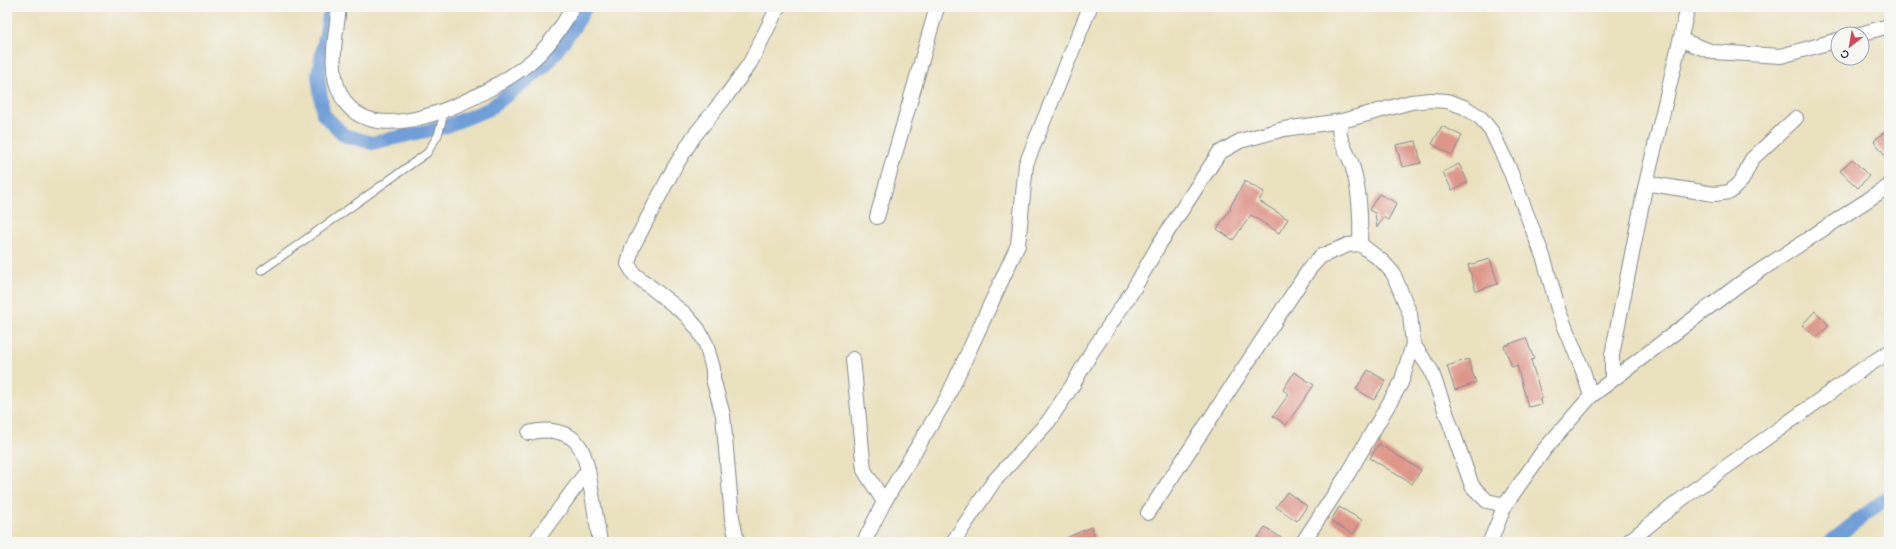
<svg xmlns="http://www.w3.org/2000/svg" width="1896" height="549" font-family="'Balsamiq Sans',sans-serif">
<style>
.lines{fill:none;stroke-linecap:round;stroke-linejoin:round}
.canal{stroke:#6f9ed8;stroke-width:14}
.building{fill:#de968b}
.lane-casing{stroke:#82888e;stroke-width:9}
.street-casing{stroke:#82888e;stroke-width:16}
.lane{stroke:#fff;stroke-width:7}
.street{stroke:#fff;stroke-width:14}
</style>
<rect width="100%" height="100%" fill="#f6f6f2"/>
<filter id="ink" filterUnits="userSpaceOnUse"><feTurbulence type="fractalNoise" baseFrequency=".025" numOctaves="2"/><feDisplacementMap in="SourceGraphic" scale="8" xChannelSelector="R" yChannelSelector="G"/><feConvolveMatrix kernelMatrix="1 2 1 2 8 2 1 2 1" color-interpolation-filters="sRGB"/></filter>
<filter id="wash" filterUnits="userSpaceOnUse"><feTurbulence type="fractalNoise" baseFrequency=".012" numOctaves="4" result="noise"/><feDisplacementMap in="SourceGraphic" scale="16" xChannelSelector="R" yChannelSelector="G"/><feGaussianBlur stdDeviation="0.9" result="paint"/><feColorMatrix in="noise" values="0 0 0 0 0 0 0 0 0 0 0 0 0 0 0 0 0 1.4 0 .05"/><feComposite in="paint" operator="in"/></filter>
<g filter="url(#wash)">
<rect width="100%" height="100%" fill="#eae1bf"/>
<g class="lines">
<g class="canal">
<path d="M331,7l-13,68 5,39 21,21 28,8 72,-16 45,-18 56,-43 29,-39 12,-20"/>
<path d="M1830,542l59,-46"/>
</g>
</g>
<g id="blocks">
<g class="building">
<path d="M1442,126l20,10 -10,19 -20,-11z"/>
<path d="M1889,128v32l-15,-19z"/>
<path d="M1416,141l5,22 -19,4 -6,-22z"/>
<path d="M1852,159l17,17 -11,12 -18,-17z"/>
<path d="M1459,164l9,18 -16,8 -9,-18z"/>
<path d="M1245,181l19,11 -5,9 29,18 -9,14 -28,-18 -18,25 -16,-11 14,-21 -1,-1z"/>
<path d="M1379,194l18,9 -9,17 -5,-3 -6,11 -2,-15 -6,-3z"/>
<path d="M1490,259l8,25 -22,7 -8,-26z"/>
<path d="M1815,311l14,14 -12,13 -15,-13z"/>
<path d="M1526,338l8,21 -3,1 11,38 -2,1 1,5 -13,3 -11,-42 -5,2 -8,-21z"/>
<path d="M1468,359l8,24 -21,7 -8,-24z"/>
<path d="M1368,370l18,11 -12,19 -18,-11z"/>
<path d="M1294,372l20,13 -28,40 -13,-9 16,-22 -6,-4z"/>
<path d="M1379,444l42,26 -9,14 -42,-26z"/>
<path d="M1287,492l20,14 -10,15 -21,-14z"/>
<path d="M1339,507l23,13 -9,14 -22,-13z"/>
<path d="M1091,527l6,15h-40z"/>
<path d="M1265,527l22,15h-32z"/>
</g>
</g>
</g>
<g filter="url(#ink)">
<use href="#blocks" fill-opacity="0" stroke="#82888e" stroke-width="1"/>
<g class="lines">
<g class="lane-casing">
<path id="lane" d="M261,271l166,-118 11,-18 7,-25"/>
</g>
<g class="street-casing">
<g id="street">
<path d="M339,7c-3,28 -12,64 3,90 33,60 149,-4 186,-33 20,-16 33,-35 45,-57"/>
<path d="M1860,34l29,-8"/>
<path d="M1681,40l32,12 68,4 57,-16"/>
<path d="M1645,188l43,-181"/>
<path d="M877,217l60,-210"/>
<path d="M1360,244c1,-27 0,-56 -9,-82 -5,-12 -17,-29 -9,-41l69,-19 19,-2 17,1 17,6 16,10 12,15 17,36 35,91 15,53 24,59 8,25"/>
<path d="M853,359l11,111 20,32"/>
<path d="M1612,379v-24l33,-167 6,-4 63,10 16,-2 12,-12 10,-21 44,-41"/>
<path d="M529,433c16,-5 41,-3 51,14 4,6 6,16 8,23l-53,72"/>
<path d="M588,470l12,72"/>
<path d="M1148,513l162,-245 11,-12 27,-11 12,-1 22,17 11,12 17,41 3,30"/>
<path d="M737,542l-5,-24 -9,-103 -10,-36v-10l-7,-25 -8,-15 -13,-15 -51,-40 -6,-10 4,-16 42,-80 20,-32 33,-41 23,-32 28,-56"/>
<path d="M864,542l20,-40 63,-104 71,-153 8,-81 64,-157"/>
<path d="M953,542l41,-61 54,-59 24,-36 19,-33 42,-63 27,-47 59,-90 21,-12 44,-12 58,-8"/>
<path d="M1303,542l46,-70 52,-89 12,-39 18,26 41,116 15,15 18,4 39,-55 47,-54 150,-113 148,-97"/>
<path d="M1490,542l15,-37"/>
<path d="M1628,542l55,-44 181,-130 25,-16"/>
</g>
</g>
<use href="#lane" class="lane"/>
<use href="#street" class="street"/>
</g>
</g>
<rect width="1896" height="549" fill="none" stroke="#f6f6f2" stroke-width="24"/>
<g transform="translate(1850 46) rotate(211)"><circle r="19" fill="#f6f6f2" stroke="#9ea6b7"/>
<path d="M0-3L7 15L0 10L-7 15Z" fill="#d1495b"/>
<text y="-6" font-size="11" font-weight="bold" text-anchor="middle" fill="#1b2f5e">С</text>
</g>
</svg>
